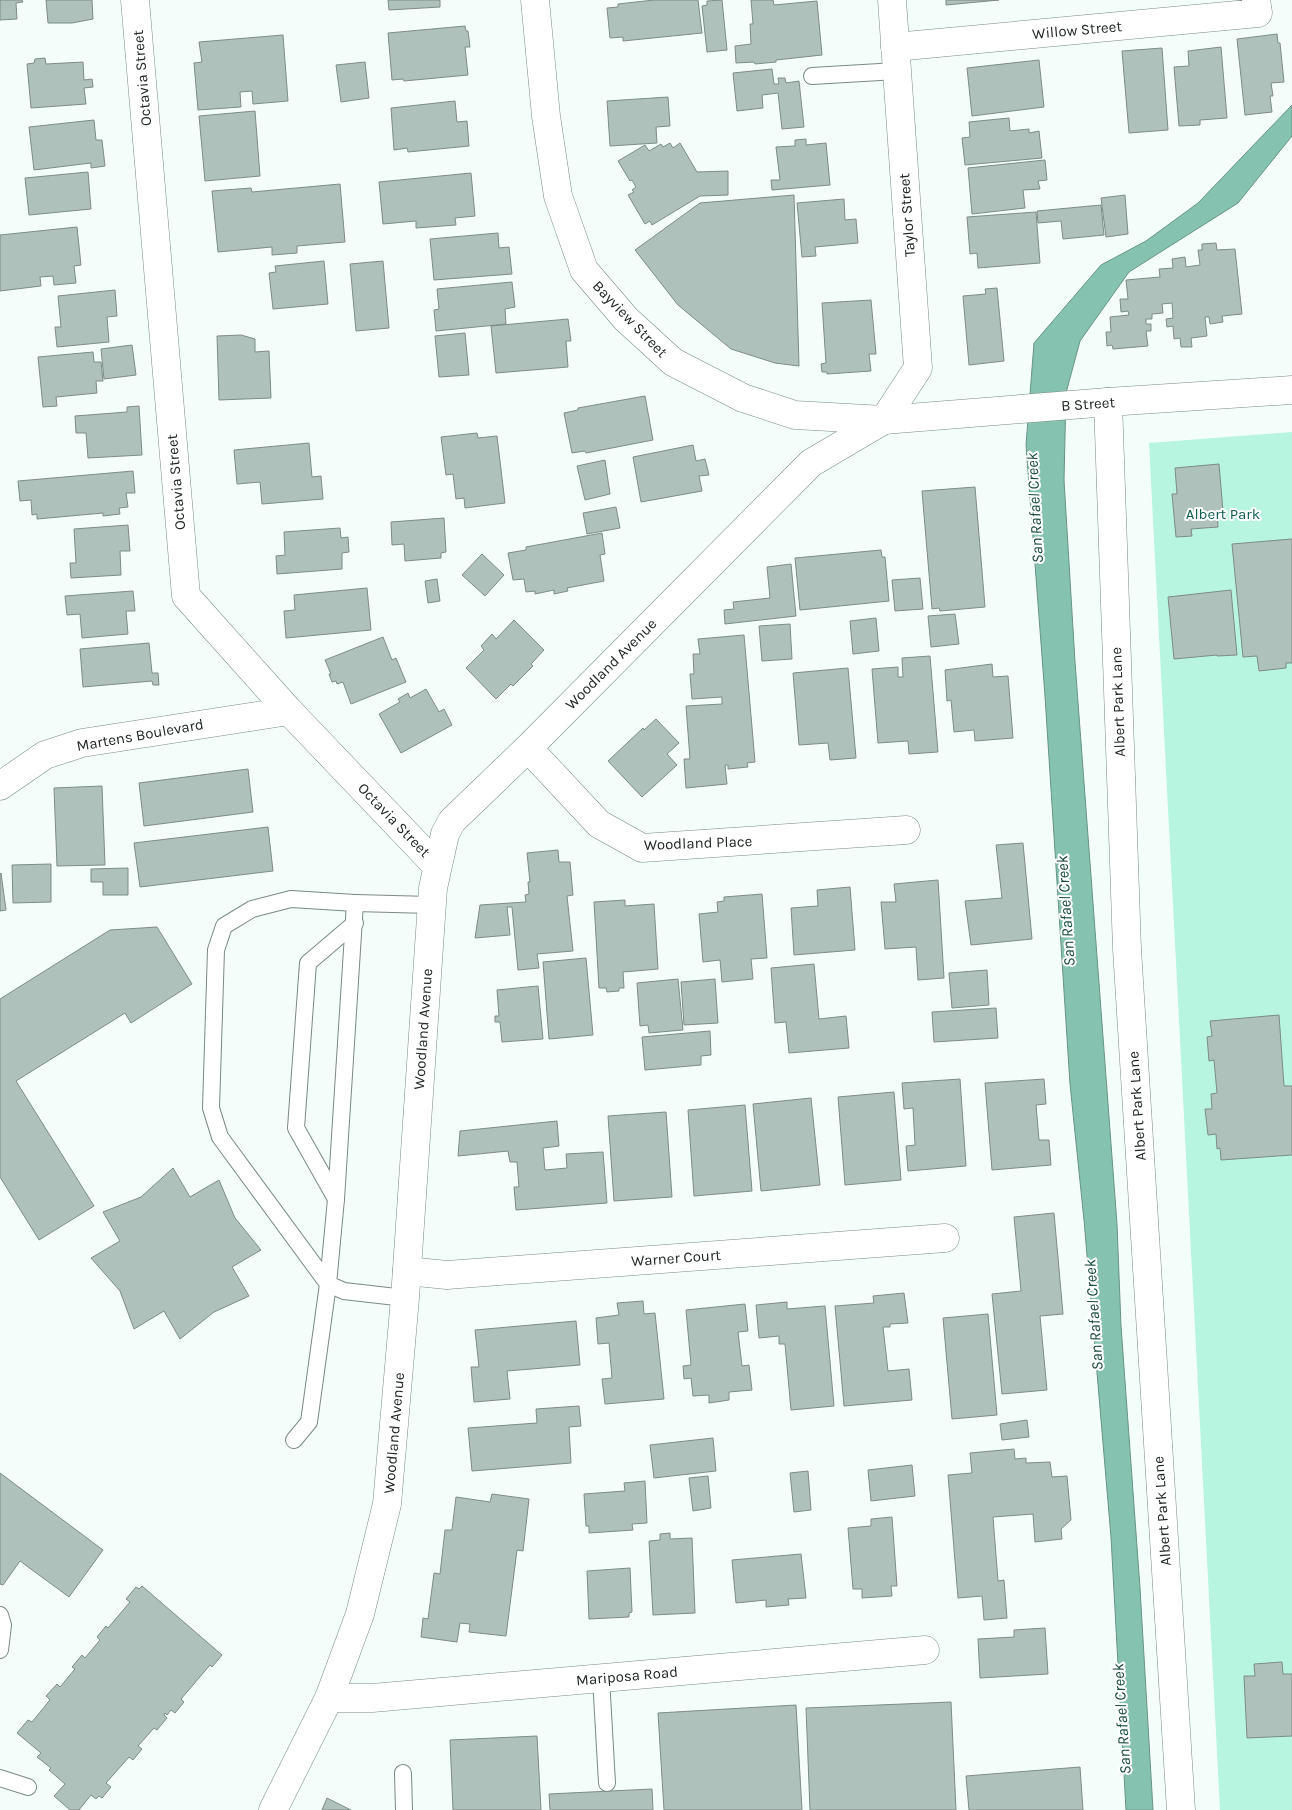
<svg xmlns="http://www.w3.org/2000/svg" width="1292" height="1810" font-family="Karla,sans-serif">
<style>
.green{fill:#b7f5e1}
.water{fill:#85c2af;stroke:#679486}
.building{fill:#afc1bb;stroke:#7c8c87}
.lines{fill:none;stroke-linecap:round;stroke-linejoin:round}
.service-casing{stroke:#7a8a85;stroke-width:18}
.minor-casing{stroke:#7a8a85;stroke-width:29}
.tertiary-casing{stroke:#7a8a85;stroke-width:29}
.service{stroke:#fff;stroke-width:16}
.minor{stroke:#fff;stroke-width:28}
.tertiary{stroke:#fff;stroke-width:28}
.labels{text-anchor:middle;stroke-width:4;stroke-linejoin:round;paint-order:stroke}
.street-label{font-size:15px;fill:#202725;stroke:#fff}
.park-label{font-size:15px;fill:#0d5e4d;stroke:#fff}
.water-label{font-size:16px;font-style:italic;fill:#16493d;stroke:#fff}
</style>
<rect width="100%" height="100%" fill="#f3fefa"/>
<path class="green" d="M1292,432v1378h-72l-71,-1367z"/>
<path class="water" d="M1292,105v31l-54,67 -109,69 -49,69 -14,52 -2,87 11,182 42,562 4,102 19,262 13,222h-27l-15,-273 -27,-317 -14,-136 -25,-388 -19,-251 8,-102 67,-78 45,-24 52,-38z"/>
<g class="building">
<path d="M0,0h22l1,2 -7,1 1,16 -17,1z"/>
<path d="M46,0h46l1,19 -21,4h-24z"/>
<path d="M388,0h52v7l-51,3z"/>
<path d="M654,0h44l4,33 -79,8v-4l-13,1 -3,-30 11,-1v-3z"/>
<path d="M722,0l5,50 -20,2 -5,-46 5,-1v-4z"/>
<path d="M751,0h22l1,5 43,-4 5,54 -46,5v2l-21,2 -1,-2 -18,1 -1,-17 16,-2 -1,-20h3z"/>
<path d="M946,0h53l-53,5z"/>
<path d="M465,26l1,5h2l2,16h-5l3,28 -64,6 -1,-2 -11,1 -4,-47z"/>
<path d="M1277,34l1,9h2l4,39 -13,1 2,13h-3l2,16 -27,3 -8,-76z"/>
<path d="M283,35l5,66 -35,3 -1,-13 -12,1 1,15 -43,3 -4,-47 8,-1 -3,-20z"/>
<path d="M1221,47l6,71 -27,2v5l-21,1 -5,-59 15,-1 -1,-15z"/>
<path d="M1162,48l6,82 -39,3 -7,-82z"/>
<path d="M45,58l1,6 37,-2 1,18 8,-1 1,8 -9,1 2,16 -55,4 -4,-44 7,-1 1,-4z"/>
<path d="M1039,60l5,47 -72,9 -5,-48z"/>
<path d="M365,62l4,36 -28,4 -5,-37z"/>
<path d="M772,69l2,15h5l-1,-6h7l1,5 13,-2 5,46 -22,2 -4,-36 -16,2 1,13 -26,3 -4,-38z"/>
<path d="M668,97l2,29 -14,1 1,16 -47,3 -3,-45z"/>
<path d="M455,101l2,21 10,-1 2,25 -61,6 -1,-4 -13,2 -3,-42z"/>
<path d="M255,111l5,65 -55,5 -6,-65z"/>
<path d="M1009,118l1,13 19,-2v4l10,-2 3,27 -77,7 -3,-27 8,-1 -1,-15z"/>
<path d="M94,120l2,20h6l3,26 -14,2v-5l-57,7 -5,-43z"/>
<path d="M806,139v6l20,-2 4,42 -58,5 -1,-10h9l-4,-33 19,-1v-6z"/>
<path d="M670,143l3,5 7,-5 17,29 31,-1v24l-28,1 -48,29 -2,-4 -5,3 -17,-29 6,-3 -2,-2 4,-3 -4,-7 -2,1 -12,-20 27,-16 4,6 12,-7 2,3z"/>
<path d="M1045,160l2,20 -9,1 2,8 -17,1 2,18 -53,6 -4,-46z"/>
<path d="M88,172l3,37 -62,6 -4,-37z"/>
<path d="M471,173l4,43 -20,2 1,7 -40,3v-7l-33,3 -4,-42z"/>
<path d="M340,184l5,58 -48,4v7l-25,2v-8l-54,5 -6,-61 39,-3 1,4z"/>
<path d="M794,195l5,171 -24,-3 -44,-14 -53,-44 -43,-55 65,-47z"/>
<path d="M1125,195l3,39 -22,3 -5,-39z"/>
<path d="M844,199l1,21 11,-1 2,24 -43,4 1,9 -14,1 -5,-54z"/>
<path d="M1101,205l3,30 -41,4 -2,-18 -23,2 -1,-12z"/>
<path d="M1036,212l4,51 -62,5 -1,-15 -7,1 -3,-37z"/>
<path d="M77,227l4,38 -7,1 2,17 -22,2 -1,-9 -13,1 1,9 -41,5v-56z"/>
<path d="M498,233l1,15 10,-1 3,27 -78,6 -4,-41z"/>
<path d="M1216,243l1,7 18,-1 7,65 -20,2 1,6 -13,2 -1,-7h-4l2,19 -16,2 1,9h-11l-1,-9 -6,1 -1,-13 -6,1 -1,-8 7,-1 -1,-15 -10,1 1,9 -11,1v5h-6v5h5v7h-5l2,15 -35,3 -1,-4 -5,1 -1,-14h5l-1,-15 19,-2 -1,-4 -7,1 -1,-13h8l-2,-19 34,-3 -1,-8 14,-1 -1,-9 13,-2 1,10 14,-2 -2,-15h4v-6z"/>
<path d="M324,261l4,43 -55,5 -4,-36 7,-1 -1,-6z"/>
<path d="M383,261l6,67 -33,3 -6,-67z"/>
<path d="M512,282l3,25 -10,2 1,15 -70,7 -2,-21 5,-1 -2,-20z"/>
<path d="M997,288l7,73 -35,4 -6,-69 23,-2 -1,-5z"/>
<path d="M115,290l2,26 -10,1 2,25 -52,5 -2,-20h6l-3,-31z"/>
<path d="M871,300l5,54h-7l2,17 -44,3v-2h-5l-1,-8 5,-1 -4,-60z"/>
<path d="M568,319l3,22h-5l2,26 -72,6 -5,-47z"/>
<path d="M465,333l4,42 -30,2 -4,-41z"/>
<path d="M241,335l14,4v13l14,-1 2,47 -52,2 -2,-64z"/>
<path d="M132,345l4,30 -32,4 -3,-30z"/>
<path d="M93,352l1,10h7l2,19h-7l1,12 -41,4 1,9 -14,1 -5,-50z"/>
<path d="M645,396l8,44 -67,13 -1,-2 -13,2 -8,-40 14,-3v-2z"/>
<path d="M139,406l3,49 -54,3 -2,-25h-10l-1,-17 52,-4v-5z"/>
<path d="M477,433l1,5 19,-2 8,67 -40,5 -1,-10 -8,1 -3,-25 -7,1 -5,-38z"/>
<path d="M309,443l3,34 9,-1 2,23 -61,5 -2,-22 -23,2 -3,-34z"/>
<path d="M693,445l3,16 9,-2 4,16 -10,1 3,15 -61,11 -8,-45z"/>
<path d="M605,460l5,34 -25,6 -8,-34z"/>
<path d="M1219,464l4,47h-6l1,16 -27,2 1,7 -16,1 -4,-43h5l-2,-26z"/>
<path d="M133,471l2,22h-9l2,14 -9,1 1,6 -17,2v-3l-66,6v-5l-5,1 -1,-15 -11,1 -2,-20z"/>
<path d="M975,487l10,120 -45,4 -1,-3 -7,1 -10,-118z"/>
<path d="M616,507l4,21 -33,6 -4,-21z"/>
<path d="M444,518l2,34 -5,1v5l-36,3 -1,-17 -12,1 -1,-23z"/>
<path d="M128,525l2,26h-10l1,24 -50,3 -1,-15h6l-2,-34z"/>
<path d="M340,528l1,10 7,-1 1,15 -7,1v16l-65,5 -1,-18 9,-1 -1,-23z"/>
<path d="M602,533l3,21 -5,1 4,26 -37,7 1,3 -14,3v-4l-19,4v-3l-9,1 -2,-13 -11,1 -5,-27 18,-3v-3z"/>
<path d="M1292,539v124h-6v5l-27,3 -2,-15 -14,1 -11,-113z"/>
<path d="M881,550l1,7h3l4,44 -89,9 -5,-52z"/>
<path d="M482,554l22,21 -19,21 -23,-21z"/>
<path d="M791,564l5,52 -71,8 -1,-14 10,-1 -1,-7 37,-4 -3,-31z"/>
<path d="M920,578l3,31 -28,2 -3,-31z"/>
<path d="M437,579l3,22 -12,2 -3,-22z"/>
<path d="M367,588l4,42 -85,8 -2,-27 11,-1 -1,-15z"/>
<path d="M1231,590l6,65 -20,1v-1l-43,4 -6,-62z"/>
<path d="M133,591l2,20h-9l2,23 -46,4 -2,-24 -13,1 -2,-19z"/>
<path d="M955,614l4,30 -28,3 -3,-31z"/>
<path d="M876,618l3,33 -26,3 -3,-33z"/>
<path d="M514,620l30,30 -13,14 2,2 -20,20 -2,-2 -15,15 -30,-31 18,-18 -3,-4 11,-12 4,5z"/>
<path d="M790,624l2,35 -30,2 -3,-35z"/>
<path d="M744,635l11,127 -8,1 1,4 -20,2v-4h-3l2,19 -41,4 -2,-29h6l-4,-53 36,-2v-7l-30,2 -2,-25h4l-1,-20h7l-2,-15z"/>
<path d="M383,637l9,23 4,-2 10,24 -55,22 -8,-22 -6,2 -1,-3 -4,1 -3,-8h2l-6,-14z"/>
<path d="M149,643l3,30h6l1,12h-6l-1,-4 -69,6 -3,-38z"/>
<path d="M930,656l8,96 -29,2 -1,-13 -30,2 -6,-74 26,-2v10h5l-1,-19z"/>
<path d="M992,664l1,13 15,-1 5,62 -38,3 -1,-11 -20,2 -3,-32 -4,1 -2,-31z"/>
<path d="M848,668l8,90 -26,2 -2,-17 -29,2 -6,-72z"/>
<path d="M426,689l13,23 5,-3 8,16 -51,28 -22,-39 21,-12 -2,-3 10,-6 2,5z"/>
<path d="M656,719l23,24 -12,11 10,11 -35,32 -34,-36 35,-33 1,2z"/>
<path d="M248,769l5,43 -109,14 -5,-43z"/>
<path d="M102,786l3,79 -48,1 -3,-78z"/>
<path d="M268,827l5,44 -133,16 -6,-44z"/>
<path d="M1023,843l9,96 -61,6 -6,-44 37,-3 -6,-53z"/>
<path d="M558,850l1,12h11l3,33 -6,1 6,55 -36,3 2,14 -21,2 -6,-63h-5l3,28 -35,3 5,-33 46,-3 -1,-7 4,-1 -1,-12h2l-3,-29z"/>
<path d="M51,864v38l-38,1 -1,-38z"/>
<path d="M128,868v27h-25v-13h-12v-13z"/>
<path d="M1,873l5,37 -6,1v-37z"/>
<path d="M938,880l6,98 -26,2 -2,-33 -31,2 -4,-47h15l-2,-18z"/>
<path d="M850,887l5,63 -61,5 -3,-47 27,-2 -1,-16z"/>
<path d="M762,894l5,64 -16,1 2,20 -31,3 -2,-22 -17,2 -4,-48 19,-2 -1,-10 7,-1v-4z"/>
<path d="M625,900v6l29,-2 4,65 -35,3 1,16h-5v3l-12,1 -1,-4h-7l-5,-86z"/>
<path d="M157,927l35,57 -61,39 -6,-10 -109,68 78,125 -55,34 -39,-63v-178l110,-69z"/>
<path d="M586,958l7,77 -44,4 -6,-77z"/>
<path d="M814,964l5,55 27,-3 3,32 -60,5 -3,-31 -11,1 -4,-55z"/>
<path d="M987,970l2,35 -37,3 -3,-35z"/>
<path d="M678,979l5,51 -34,3 -1,-8 -8,1 -3,-43z"/>
<path d="M715,979l3,44 -34,2 -3,-43z"/>
<path d="M538,986l5,53 -41,3 -2,-20h-5v-6h4l-2,-26z"/>
<path d="M996,1008l2,30 -64,4 -2,-30z"/>
<path d="M1279,1015l5,71h8v69l-71,5 -1,-12 -3,1 -1,-15 -8,1 -3,-26h7l-1,-15 6,-1 -3,-33 -5,1 -2,-24 5,-1 -2,-15z"/>
<path d="M710,1031l1,24 -10,1v9l-56,5 -3,-33z"/>
<path d="M960,1079l6,87 -58,5 -2,-25 9,-1 -2,-37 -9,1 -2,-26z"/>
<path d="M1044,1079l2,25 -10,1 3,35h10l2,25 -59,5 -7,-87z"/>
<path d="M894,1092l7,88 -56,5 -7,-88z"/>
<path d="M811,1098l9,87 -59,6 -8,-87z"/>
<path d="M745,1105l7,86 -58,5 -6,-86z"/>
<path d="M666,1112l6,85 -58,4 -6,-85z"/>
<path d="M557,1121l2,25 -16,2 2,22 22,-2 -1,-14 37,-2 4,51 -91,7 -2,-23h5l-2,-25h-7l-2,-11 -50,5 2,-25z"/>
<path d="M173,1168l17,29 29,-17 16,38 26,32 -29,17 17,29 -35,16 -34,27 -16,-28 -30,18 -14,-38 -29,-33 29,-17 -17,-29 38,-15z"/>
<path d="M1054,1213l9,101 -23,2 7,74 -45,4 -10,-100 29,-3 -7,-74z"/>
<path d="M904,1293l4,30 -18,1v3h-7l5,44 21,-2 3,31 -68,6 -9,-100 39,-3 -1,-7z"/>
<path d="M643,1301l1,13 11,-1 9,86 -59,5 -3,-25 10,-1 -3,-35 -11,1 -2,-26 23,-3 -2,-12z"/>
<path d="M787,1302v7l38,-3 9,100 -43,4 -6,-66h-6v-8l-20,2 -3,-33z"/>
<path d="M745,1304l3,27 -10,1 4,34 7,-1 3,25 -23,2v8l-20,3v-8l-16,1 -2,-18 -7,1 -1,-13 8,-1 -5,-55z"/>
<path d="M988,1314l9,101 -45,4 -9,-101z"/>
<path d="M576,1321l4,44 -73,6 3,28 -36,3 -3,-35h8l-4,-37z"/>
<path d="M579,1406l2,20 -12,1 2,36 -99,8 -4,-43 69,-5 -1,-14z"/>
<path d="M1027,1420l2,17 -27,3 -2,-16z"/>
<path d="M713,1438l3,33 -62,7 -4,-33z"/>
<path d="M1014,1449l1,10 11,-1v5l24,-1 2,15 15,-1 4,44 -10,9 1,10 -27,3 -2,-28 -40,3 5,64 6,-1 3,38 -23,2 -2,-24 -24,2 -10,-123 24,-2 -2,-20z"/>
<path d="M912,1465l3,31 -44,5 -3,-31z"/>
<path d="M808,1471l3,39 -17,2 -4,-39z"/>
<path d="M0,1473l103,77 -34,47 -49,-36 -17,24 -3,-1z"/>
<path d="M708,1476l3,32 -18,3 -4,-33z"/>
<path d="M645,1481l2,42 -15,1 1,6 -44,3v-7h-3l-2,-32 41,-3 -1,-8z"/>
<path d="M492,1494l37,5 -6,52 -6,-1 -11,86 -37,-4 1,-8 -10,-1 -3,19 -36,-5 2,-19 5,1 6,-46 6,1 5,-44h7l4,-33 34,5z"/>
<path d="M892,1517l5,69h-6l1,10 -30,2v-9h-9l-5,-61 23,-2v-7z"/>
<path d="M670,1533v6l22,-1 3,75 -42,2 -4,-74 11,-1v-6z"/>
<path d="M801,1554l5,44 -18,1 1,6 -23,2v-7l-30,3 -4,-43z"/>
<path d="M630,1568l2,44 -3,1v4l-40,2 -2,-48z"/>
<path d="M142,1586l80,69 -10,12 -2,-2 -29,34 3,3 -9,11 -4,-3 -4,5 -2,-2 -1,2 3,3 -10,12 -3,-2 -16,18 4,3 -9,11 -4,-3 -23,26 5,4 -9,11 -3,-2 -3,3 -5,-4 -12,15h-9l-16,-14 11,-12 -16,-14 2,-2 -14,-11 4,-4 -24,-20 11,-13 4,2 18,-22 -4,-4 11,-12 3,3 15,-18 -3,-2 10,-12 3,3 15,-18 -3,-3 9,-11 2,2 22,-26 -4,-3 10,-12 3,2z"/>
<path d="M1045,1628l3,46 -68,4 -2,-39 36,-2v-7z"/>
<path d="M1282,1662l1,12h9v62l-45,2 -3,-62h11l-1,-12z"/>
<path d="M951,1702l5,108h-146l-4,-102z"/>
<path d="M796,1705l6,105h-138l-6,-97z"/>
<path d="M537,1736l4,74h-88l-3,-70z"/>
<path d="M1080,1767l3,43h-114l-3,-34z"/>
<path d="M652,1789l1,21h-103l-1,-16z"/>
<path d="M327,1798l24,12h-29z"/>
</g>
<g class="lines">
<g class="service-casing">
<g id="service">
<path d="M812,76l85,-5"/>
<path d="M336,1199l-40,-71 12,-165 47,-40"/>
<path d="M405,1298l-61,-7 -16,-7 8,-85 19,-296 76,2"/>
<path d="M294,1440l15,-18 19,-138 -108,-147 -9,-29 5,-158 8,-24 28,-17 39,-10 64,4"/>
<path d="M0,1615l3,10 -3,25"/>
<path d="M601,1678l6,105"/>
<path d="M403,1773l1,37"/>
<path d="M0,1778l28,9"/>
</g>
</g>
<g class="minor-casing">
<g id="minor">
<path d="M135,0l51,596 103,115 148,155"/>
<path d="M895,47l363,-34 -2,-13"/>
<path d="M1108,402l19,547 54,861"/>
<path d="M884,420l34,-52 -26,-368"/>
<path d="M528,748l71,76 43,24 264,-18"/>
<path d="M0,786l45,-31 37,-12 207,-32"/>
<path d="M407,1271l40,4 498,-37"/>
<path d="M329,1698h43l553,-48"/>
</g>
</g>
<g class="tertiary-casing">
<g id="tertiary">
<path d="M535,0l11,116 12,80 26,74 42,49 47,43 70,36 52,17 89,5 224,-18 184,-12"/>
<path d="M273,1810l56,-112 31,-84 27,-110 18,-206 28,-410 12,-54 7,-13 76,-73 283,-285 73,-43"/>
</g>
</g>
<use href="#service" class="service"/>
<use href="#minor" class="minor"/>
<use href="#tertiary" class="tertiary"/>
</g>
<g class="labels">
<g class="street-label">
<text transform="translate(1077 30) rotate(-5)" y="5">Willow Street</text>
<text transform="translate(142 78) rotate(-95)" y="5">Octavia Street</text>
<text transform="translate(907 215) rotate(-94)" y="5">Taylor Street</text>
<text transform="translate(630 319) rotate(46)" y="5">Bayview Street</text>
<text transform="translate(1088 404) rotate(-4)" y="5">B Street</text>
<text transform="translate(176 482) rotate(-95)" y="5">Octavia Street</text>
<text transform="translate(611 664) rotate(-45)" y="5">Woodland Avenue</text>
<text transform="translate(1118 702) rotate(-92)" y="5">Albert Park Lane</text>
<text transform="translate(140 735) rotate(-10)" y="5">Martens Boulevard</text>
<text transform="translate(394 820) rotate(46)" y="5">Octavia Street</text>
<text transform="translate(698 843) rotate(-2)" y="5">Woodland Place</text>
<text transform="translate(423 1029) rotate(-86)" y="5">Woodland Avenue</text>
<text transform="translate(1137 1106) rotate(-94)" y="5">Albert Park Lane</text>
<text transform="translate(676 1258) rotate(-4)" y="5">Warner Court</text>
<text transform="translate(394 1433) rotate(-85)" y="5">Woodland Avenue</text>
<text transform="translate(1162 1511) rotate(-94)" y="5">Albert Park Lane</text>
<text transform="translate(627 1676) rotate(-5)" y="5">Mariposa Road</text>
</g>
<g class="park-label">
<text x="1223" y="519">Albert Park</text>
</g>
<g class="water-label">
<text transform="translate(1034 508) rotate(-93)" y="6">San Rafael Creek</text>
<text transform="translate(1065 911) rotate(-94)" y="6">San Rafael Creek</text>
<text transform="translate(1093 1315) rotate(-94)" y="6">San Rafael Creek</text>
<text transform="translate(1121 1719) rotate(-94)" y="6">San Rafael Creek</text>
</g>
</g>
</svg>
